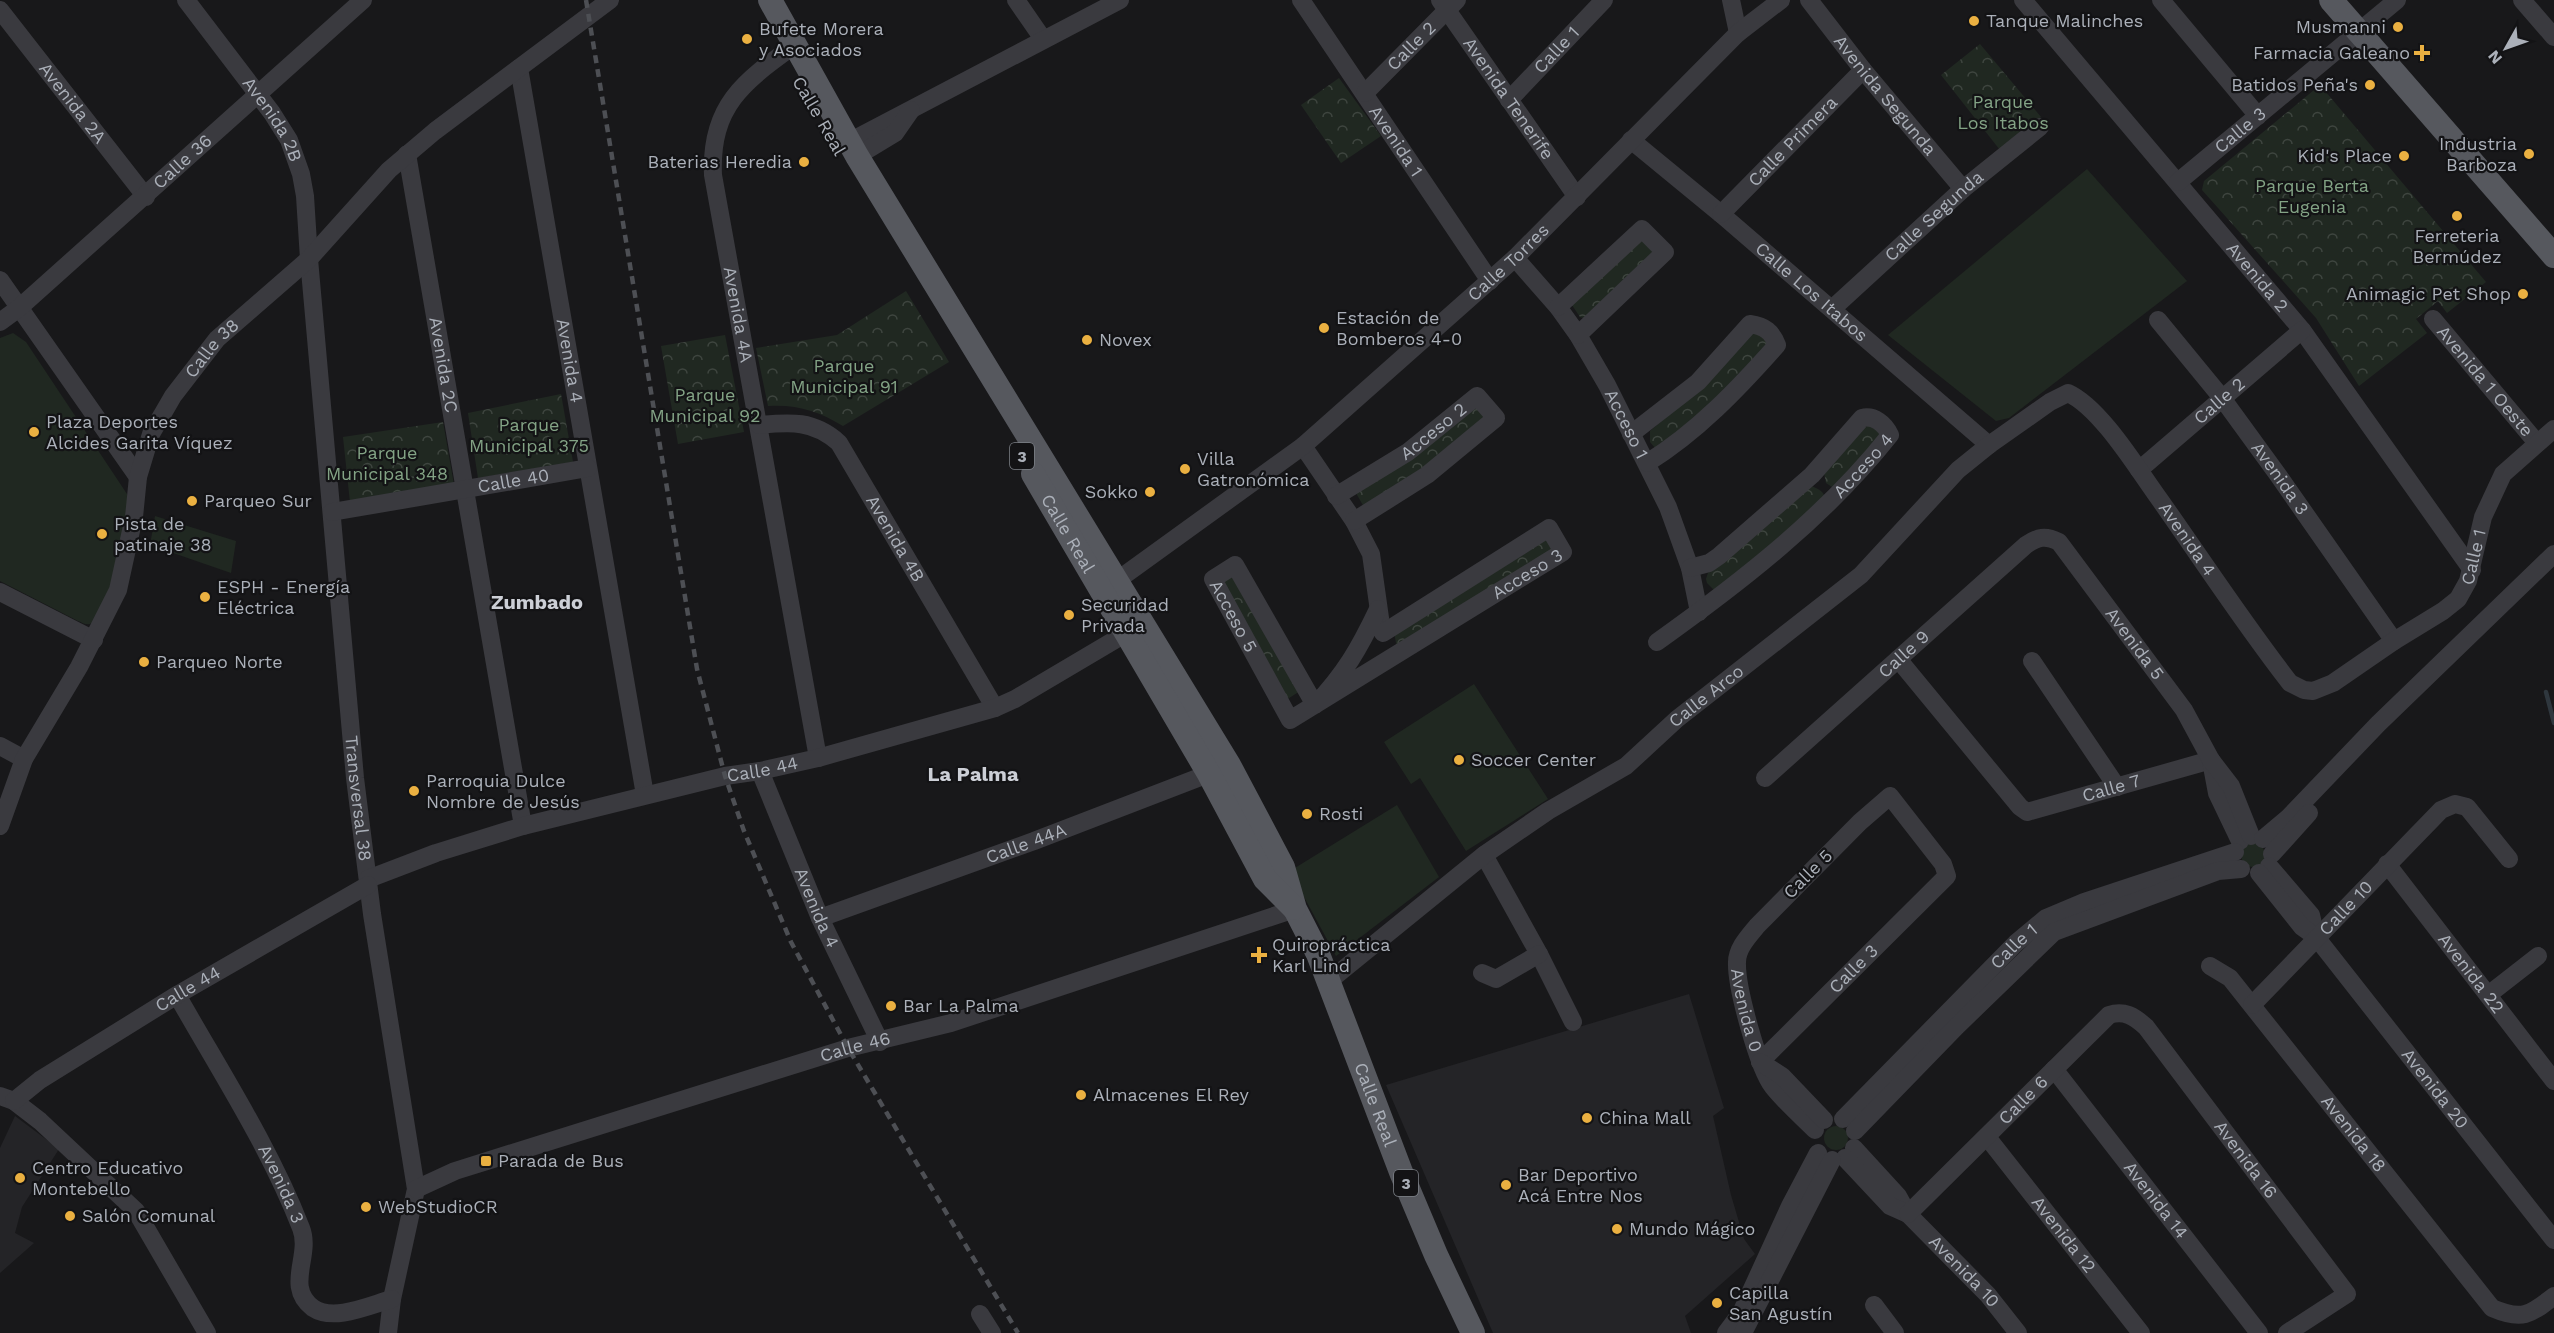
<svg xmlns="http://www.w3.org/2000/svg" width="2554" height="1333" font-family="'Work Sans',sans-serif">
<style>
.built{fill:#242427}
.grass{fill:#202821}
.park{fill:url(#park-crowns)}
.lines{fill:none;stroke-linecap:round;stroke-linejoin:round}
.stream{stroke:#2f373e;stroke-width:4.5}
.minor{stroke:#3a3a3f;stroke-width:18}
.major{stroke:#56585e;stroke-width:24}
.rail{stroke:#4d4f54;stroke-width:4.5;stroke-dasharray:8 6;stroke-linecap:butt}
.poi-dot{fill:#eab041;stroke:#131315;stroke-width:2}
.labels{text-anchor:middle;stroke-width:4.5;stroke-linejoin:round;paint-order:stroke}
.shield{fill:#131315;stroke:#7d8188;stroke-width:1.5}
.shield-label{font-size:16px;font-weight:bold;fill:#abb0b9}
.poi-label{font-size:18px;fill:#abb0b9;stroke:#131315;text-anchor:start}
.street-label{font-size:18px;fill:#abb0b9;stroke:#131315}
.park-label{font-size:18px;fill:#83a385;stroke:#131315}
.neighbourhood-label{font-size:20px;font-weight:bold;fill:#cccfd6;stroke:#131315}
</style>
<defs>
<pattern id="park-crowns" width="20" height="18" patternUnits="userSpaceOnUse" patternTransform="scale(1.5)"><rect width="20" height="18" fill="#202821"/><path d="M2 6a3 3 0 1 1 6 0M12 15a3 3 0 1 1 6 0" fill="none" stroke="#3e453f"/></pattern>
</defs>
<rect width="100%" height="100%" fill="#18181a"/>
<g class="built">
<path d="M1689,994l35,114 -11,8 18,79 13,44 11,15 -70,62 6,17h-198l-107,-248z"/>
<path d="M15,1116l44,33 -37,58 -7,26 19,10 -34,30v-125z"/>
</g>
<g class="grass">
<path d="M2087,169l100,112 -178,137 -13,3 -108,-86z"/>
<path d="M13,333l13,9 101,152 2,7c-4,22 -18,113 -37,122 -5,3 -9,0 -14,-2l-78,-40v-243z"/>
<path d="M155,516l81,25 -5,32 -81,-28z"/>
<path d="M1474,684l74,115 -82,52 -46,-73 -9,6 -27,-42z"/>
<path d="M1397,805l42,72 -103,79 -46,-85z"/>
<circle cx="2253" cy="855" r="12"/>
<circle cx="1836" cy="1138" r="12"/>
</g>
<g class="park">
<path d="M1980,44l61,73 -41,33 -59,-75z"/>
<path d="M1339,78l42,58 -40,27 -40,-58z"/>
<path d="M2320,85l166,197 -39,31 -9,-12 -22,18 11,14 -68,53 -43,-68 -114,-128 2,-9z"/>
<path d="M1640,236l16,13 -70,70 -6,-2 -8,-12z"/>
<path d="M906,291l43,71 -106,64c-24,-15 -47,-22 -75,-20l-12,-58 81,-13z"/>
<path d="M1753,332l18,8 -47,59 -68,50 -6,-7v-11l59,-50z"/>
<path d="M725,335l19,97 -66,12 -17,-98z"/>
<path d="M561,394l12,68 -95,16 -10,-65z"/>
<path d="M1477,406l11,12 -61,50 -63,39 -8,-14z"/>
<path d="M443,422l11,63 -104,17 -7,-65z"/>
<path d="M1867,424l17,7 -49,58 -9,-6 -2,-10z"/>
<path d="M1811,486c8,3 15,6 14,17l-111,87 -7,-7 -1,-4 2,-6z"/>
<path d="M1546,536l8,14 -157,98 -3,-16z"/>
<path d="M1235,573l65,118 -14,9 -66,-117z"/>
</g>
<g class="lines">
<path class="stream" d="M2546,692l8,31"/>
<g class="minor">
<path id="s1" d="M186,0l86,113 17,27 12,34 4,22 4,63 46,519 17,136 44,275 -24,110 -4,34"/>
<path d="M1016,0l27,39"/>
<path id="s2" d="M1301,0l189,281"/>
<path id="s3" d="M1440,0l137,197"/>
<path d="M1731,0l7,33"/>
<path id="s4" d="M1809,0l54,70 100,119"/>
<path id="s5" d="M2023,0l279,330 170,240"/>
<path d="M2161,0l97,116"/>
<path d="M2522,0l32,37"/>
<path id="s6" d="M0,10l146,187"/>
<path id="s7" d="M796,44c-53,38 -86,62 -83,131l105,583"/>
<path id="s8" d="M519,68l126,727"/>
<path id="s9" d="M1365,93l92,-93"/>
<path id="s10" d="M1509,100l95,-100"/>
<path id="s11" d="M1631,140l90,74 268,231"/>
<path d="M849,142l271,-142"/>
<path id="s12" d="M407,154l116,672"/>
<path d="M857,156l38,-23 16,-23"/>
<path id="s13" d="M2178,182l219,-182"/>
<path id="s14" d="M1721,214l142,-144"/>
<path id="s15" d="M1515,258l43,49 20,28 29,50 61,122 22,61 9,44"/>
<path d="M0,280l138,197"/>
<path d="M1558,307l84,-78 23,23 -87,83"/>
<path id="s16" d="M1832,309l131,-120 77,-62"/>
<path id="s17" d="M2433,319l104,124"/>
<path id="s18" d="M2158,320l64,78 56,77 116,166"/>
<path id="s19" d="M0,322l19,-14 344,-308"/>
<path id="s20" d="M759,425c31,-3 55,-5 80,18l156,265"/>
<path d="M1631,434l67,-52 52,-58c15,2 22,8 27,21 -39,44 -80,87 -130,118"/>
<path d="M1303,446l51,75 17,33 9,64"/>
<path id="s21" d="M2139,470l163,-140"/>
<path id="s22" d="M1336,496l72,-44 69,-56 19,22 -69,57 -73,46"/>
<path id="s23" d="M332,512l256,-44"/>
<path id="s24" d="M1108,587l195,-141 212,-188 223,-225 43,-33"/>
<path d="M0,592l94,48"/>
<path id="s25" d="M1378,609c-19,40 -33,64 -63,96l-80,-140 -22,14 77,141 273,-168 -14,-24 -166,105"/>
<path id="s26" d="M1657,642c84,-60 168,-125 233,-207 -5,-11 -16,-20 -28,-17l-50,57 -93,81 -10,7 -19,5"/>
<path id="s27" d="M1898,659l122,148 7,5 184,-52"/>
<path d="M2032,661l85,126"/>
<path d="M0,746l24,13"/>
<path d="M2211,761l6,32 23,48"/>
<path id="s28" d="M760,771l60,147 60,124"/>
<path id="s29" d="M1765,778l261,-233c12,-8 19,-10 33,-3l125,168 27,50 20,26 20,50"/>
<path id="s30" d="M0,826l24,-67 55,-92 39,-77 16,-73 4,-40 13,-43 22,-38 44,-57 92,-80 80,-89 46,-39 175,-131"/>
<path d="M2263,839l25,-21 90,-94 176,-170"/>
<path d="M2272,854l37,-41"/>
<path d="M1484,855l55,99 34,68"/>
<path id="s31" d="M2387,864l167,217"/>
<path d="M2269,866l42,49 5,22"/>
<path id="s32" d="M2259,873l43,54 14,10 238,303"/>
<path id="s33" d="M368,879l68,-26 87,-27 202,-50 35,-5 58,-13 177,-50 20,-9 120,-71"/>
<path id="s34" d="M820,918l214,-77 187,-72"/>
<path id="s35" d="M2210,966l20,12 262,330c30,13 38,7 62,-12"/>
<path d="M1482,973l14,6 43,-25"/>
<path id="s36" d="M1329,981l155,-126 64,-44 78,-45 51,-47 184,-144 97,-105 31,-25 61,-43 18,-9c33,15 70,77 92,107 43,61 84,124 130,183l14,7 9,1 20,-8 61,-42 49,-30 15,-12 10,-18 15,-64 20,-43 51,-45"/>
<path id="s37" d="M177,995c43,76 92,151 124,233 11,28 -17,58 12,80 21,14 57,-3 79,-9"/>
<path d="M2488,995l50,-39"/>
<path id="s38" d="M2252,1005l189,-195 14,-6 12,3 42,52"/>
<path id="s39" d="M1760,1062l187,-186 -4,-12 -53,-68 -30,26 -103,104c-8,10 -20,22 -20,36 -1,24 21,106 36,125 12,15 28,29 42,43"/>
<path d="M1760,1062l22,14 42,44"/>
<path id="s40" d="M2054,1069l205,264"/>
<path d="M0,1096l14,5 26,20 96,90 71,122"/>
<path id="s41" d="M14,1101l26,-21 137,-85 191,-110"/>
<path id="s42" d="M1843,1119l173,-176 30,-25 38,-16 151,-50"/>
<path d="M1855,1131l102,-105 97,-94 164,-61 23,-2"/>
<path id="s43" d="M1987,1137l154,196"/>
<path id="s44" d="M1854,1148l44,48 10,18 80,81 30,38"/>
<path d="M1845,1158l45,48 18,8"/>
<path id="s45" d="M416,1189l39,-18 393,-123 103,-25 344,-114"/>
<path id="s46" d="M1908,1214l201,-199c15,-5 25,1 37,12l201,267 -60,39"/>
<path d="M1874,1305l21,28"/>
<path d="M980,1314l12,19"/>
<path d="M1726,1333l15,-20 49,-107 28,-53"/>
<path d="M1743,1333l89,-173"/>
</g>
<g class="major">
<path id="s47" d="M770,0l87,156 372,609 54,102 12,42 23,45 83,218 35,83 37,78"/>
<path d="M2331,0l223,256"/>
<path id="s48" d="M1033,474l176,300 56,105 29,29"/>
</g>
<path class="rail" d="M586,0l111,669 28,107 19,55 47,111 57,106 170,285"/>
</g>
<g class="poi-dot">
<circle cx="1974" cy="21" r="6"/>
<circle cx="2398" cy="27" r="6"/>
<circle cx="747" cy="39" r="6"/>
<path d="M2419 44h6v6h6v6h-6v6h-6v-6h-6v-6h6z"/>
<circle cx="2370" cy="85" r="6"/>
<circle cx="2529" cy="154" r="6"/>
<circle cx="2404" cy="156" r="6"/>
<circle cx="804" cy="162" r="6"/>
<circle cx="2457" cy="216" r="6"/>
<circle cx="2523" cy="294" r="6"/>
<circle cx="1324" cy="328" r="6"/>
<circle cx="1087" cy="340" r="6"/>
<circle cx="34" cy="432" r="6"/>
<circle cx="1185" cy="469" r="6"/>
<circle cx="1150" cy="492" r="6"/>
<circle cx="192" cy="501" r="6"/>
<circle cx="102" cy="534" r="6"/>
<circle cx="205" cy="597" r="6"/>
<circle cx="1069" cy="615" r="6"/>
<circle cx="144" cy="662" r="6"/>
<circle cx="1459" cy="760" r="6"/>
<circle cx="414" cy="791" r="6"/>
<circle cx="1307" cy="814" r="6"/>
<path d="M1256 946h6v6h6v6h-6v6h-6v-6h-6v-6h6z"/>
<circle cx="891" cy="1006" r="6"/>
<circle cx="1081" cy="1095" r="6"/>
<circle cx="1587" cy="1118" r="6"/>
<rect x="480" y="1155" width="12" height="12" rx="3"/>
<circle cx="20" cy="1178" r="6"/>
<circle cx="1506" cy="1185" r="6"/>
<circle cx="366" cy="1207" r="6"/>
<circle cx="70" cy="1216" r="6"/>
<circle cx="1617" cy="1229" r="6"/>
<circle cx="1717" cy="1303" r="6"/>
</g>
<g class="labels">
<g class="shield">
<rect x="1010" y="443" width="24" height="26" rx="4.5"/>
<rect x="1394" y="1170" width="24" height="26" rx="4.5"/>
</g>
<g class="shield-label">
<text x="1022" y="462">3</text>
<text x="1406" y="1189">3</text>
</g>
<g class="poi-label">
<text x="1986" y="27">Tanque Malinches</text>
<text x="2386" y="33" text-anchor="end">Musmanni</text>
<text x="759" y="35">Bufete Morera<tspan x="759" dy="21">y Asociados</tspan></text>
<text x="2410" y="59" text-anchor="end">Farmacia Galeano</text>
<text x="2358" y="91" text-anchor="end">Batidos Peña's</text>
<text x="2517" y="150" text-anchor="end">Industria<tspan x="2517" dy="21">Barboza</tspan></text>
<text x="2392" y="162" text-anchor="end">Kid's Place</text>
<text x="792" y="168" text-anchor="end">Baterias Heredia</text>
<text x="2457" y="242" text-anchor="middle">Ferreteria<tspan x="2457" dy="21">Bermúdez</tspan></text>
<text x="2511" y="300" text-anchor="end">Animagic Pet Shop</text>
<text x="1336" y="324">Estación de<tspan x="1336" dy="21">Bomberos 4-0</tspan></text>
<text x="1099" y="346">Novex</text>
<text x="46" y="428">Plaza Deportes<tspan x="46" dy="21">Alcides Garita Víquez</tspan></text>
<text x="1197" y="465">Villa<tspan x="1197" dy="21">Gatronómica</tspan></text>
<text x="1138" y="498" text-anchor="end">Sokko</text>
<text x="204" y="507">Parqueo Sur</text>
<text x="114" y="530">Pista de<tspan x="114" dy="21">patinaje 38</tspan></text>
<text x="217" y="593">ESPH - Energía<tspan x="217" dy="21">Eléctrica</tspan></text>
<text x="1081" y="611">Securidad<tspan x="1081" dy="21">Privada</tspan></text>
<text x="156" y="668">Parqueo Norte</text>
<text x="1471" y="766">Soccer Center</text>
<text x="426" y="787">Parroquia Dulce<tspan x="426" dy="21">Nombre de Jesús</tspan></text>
<text x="1319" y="820">Rosti</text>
<text x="1272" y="951">Quiropráctica<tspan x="1272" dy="21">Karl Lind</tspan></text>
<text x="903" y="1012">Bar La Palma</text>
<text x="1093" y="1101">Almacenes El Rey</text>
<text x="1599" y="1124">China Mall</text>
<text x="498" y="1167">Parada de Bus</text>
<text x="32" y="1174">Centro Educativo<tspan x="32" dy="21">Montebello</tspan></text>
<text x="1518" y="1181">Bar Deportivo<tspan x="1518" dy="21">Acá Entre Nos</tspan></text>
<text x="378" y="1213">WebStudioCR</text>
<text x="82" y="1222">Salón Comunal</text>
<text x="1629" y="1235">Mundo Mágico</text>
<text x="1729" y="1299">Capilla<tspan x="1729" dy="21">San Agustín</tspan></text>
</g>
<g class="street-label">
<text dy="6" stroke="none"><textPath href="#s9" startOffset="66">Calle 2</textPath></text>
<text dy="6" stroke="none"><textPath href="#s10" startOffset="69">Calle 1</textPath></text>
<text dy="6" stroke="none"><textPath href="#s4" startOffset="122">Avenida Segunda</textPath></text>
<text dy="6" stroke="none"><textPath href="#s3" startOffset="120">Avenida Tenerife</textPath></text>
<text dy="6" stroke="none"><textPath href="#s6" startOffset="118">Avenida 2A</textPath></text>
<text transform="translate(819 116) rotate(60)" y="6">Calle Real</text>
<text dy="6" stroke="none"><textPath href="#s1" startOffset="148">Avenida 2B</textPath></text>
<text dy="6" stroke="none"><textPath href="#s13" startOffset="81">Calle 3</textPath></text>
<text dy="6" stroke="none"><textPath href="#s2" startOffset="170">Avenida 1</textPath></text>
<text dy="6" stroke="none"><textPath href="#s14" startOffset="102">Calle Primera</textPath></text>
<text dy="6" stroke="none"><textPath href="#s19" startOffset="243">Calle 36</textPath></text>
<text dy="6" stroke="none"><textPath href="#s16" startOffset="138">Calle Segunda</textPath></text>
<text dy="6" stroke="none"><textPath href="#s24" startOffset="516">Calle Torres</textPath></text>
<text dy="6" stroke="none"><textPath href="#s5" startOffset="363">Avenida 2</textPath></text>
<text dy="6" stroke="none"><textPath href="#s11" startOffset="236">Calle Los Itabos</textPath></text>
<text dy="6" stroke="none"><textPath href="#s7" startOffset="306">Avenida 4A</textPath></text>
<text dy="6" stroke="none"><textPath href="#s30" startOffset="530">Calle 38</textPath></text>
<text dy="6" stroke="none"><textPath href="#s8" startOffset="297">Avenida 4</textPath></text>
<text dy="6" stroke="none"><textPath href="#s12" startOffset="214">Avenida 2C</textPath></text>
<text dy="6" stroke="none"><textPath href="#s17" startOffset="81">Avenida 1 Oeste</textPath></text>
<text dy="6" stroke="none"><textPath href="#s21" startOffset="106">Calle 2</textPath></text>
<text dy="6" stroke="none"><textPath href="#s15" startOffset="201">Acceso 1</textPath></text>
<text dy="6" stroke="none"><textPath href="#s22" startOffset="117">Acceso 2</textPath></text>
<text dy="6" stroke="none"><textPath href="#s26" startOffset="272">Acceso 4</textPath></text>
<text dy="6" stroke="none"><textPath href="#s18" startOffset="200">Avenida 3</textPath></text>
<text dy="6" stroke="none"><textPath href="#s23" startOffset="184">Calle 40</textPath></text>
<text dy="6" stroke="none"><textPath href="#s48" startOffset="69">Calle Real</textPath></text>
<text dy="6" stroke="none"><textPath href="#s20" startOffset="196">Avenida 4B</textPath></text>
<text dy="6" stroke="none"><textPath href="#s36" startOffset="1138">Avenida 4</textPath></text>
<text dy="6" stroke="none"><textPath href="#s36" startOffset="1557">Calle 1</textPath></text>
<text dy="6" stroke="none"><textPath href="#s25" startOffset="742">Acceso 3</textPath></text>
<text dy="6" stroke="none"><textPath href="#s25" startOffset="345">Acceso 5</textPath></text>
<text dy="6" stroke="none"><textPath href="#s29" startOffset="512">Avenida 5</textPath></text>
<text dy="6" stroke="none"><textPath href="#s29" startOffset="186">Calle 9</textPath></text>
<text dy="6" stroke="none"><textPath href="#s36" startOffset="474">Calle Arco</textPath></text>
<text dy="6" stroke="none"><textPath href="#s33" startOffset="410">Calle 44</textPath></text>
<text dy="6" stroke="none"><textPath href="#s27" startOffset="288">Calle 7</textPath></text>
<text dy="6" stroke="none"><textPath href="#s1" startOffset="837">Transversal 38</textPath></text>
<text dy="6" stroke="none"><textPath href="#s34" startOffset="219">Calle 44A</textPath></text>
<text transform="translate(1808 874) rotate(-45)" y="6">Calle 5</text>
<text dy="6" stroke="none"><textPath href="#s38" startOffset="135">Calle 10</textPath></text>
<text dy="6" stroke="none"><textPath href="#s28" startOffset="148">Avenida 4</textPath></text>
<text dy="6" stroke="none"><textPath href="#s42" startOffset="243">Calle 1</textPath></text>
<text dy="6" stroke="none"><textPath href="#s39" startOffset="132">Calle 3</textPath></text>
<text dy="6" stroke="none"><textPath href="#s31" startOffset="138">Avenida 22</textPath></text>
<text dy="6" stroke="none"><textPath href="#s41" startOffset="207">Calle 44</textPath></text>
<text dy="6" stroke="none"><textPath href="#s39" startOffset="640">Avenida 0</textPath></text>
<text dy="6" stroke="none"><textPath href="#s45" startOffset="462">Calle 46</textPath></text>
<text dy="6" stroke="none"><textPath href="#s32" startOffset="279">Avenida 20</textPath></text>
<text dy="6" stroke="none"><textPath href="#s46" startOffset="162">Calle 6</textPath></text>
<text dy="6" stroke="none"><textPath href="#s47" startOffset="1263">Calle Real</textPath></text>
<text dy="6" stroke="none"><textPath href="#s35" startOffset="222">Avenida 18</textPath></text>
<text dy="6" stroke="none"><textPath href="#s46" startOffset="490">Avenida 16</textPath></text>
<text dy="6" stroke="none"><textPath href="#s37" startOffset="216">Avenida 3</textPath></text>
<text dy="6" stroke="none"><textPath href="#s40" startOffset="166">Avenida 14</textPath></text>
<text dy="6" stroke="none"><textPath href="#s43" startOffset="124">Avenida 12</textPath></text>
<text dy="6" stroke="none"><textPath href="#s44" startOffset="166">Avenida 10</textPath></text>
</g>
<g class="park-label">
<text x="2003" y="108">Parque<tspan x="2003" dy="21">Los Itabos</tspan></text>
<text x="2312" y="192">Parque Berta<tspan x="2312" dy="21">Eugenia</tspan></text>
<text x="844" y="372">Parque<tspan x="844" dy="21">Municipal 91</tspan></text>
<text x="705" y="401">Parque<tspan x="705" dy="21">Municipal 92</tspan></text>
<text x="529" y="431">Parque<tspan x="529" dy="21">Municipal 375</tspan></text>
<text x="387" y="459">Parque<tspan x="387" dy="21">Municipal 348</tspan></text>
</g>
<g class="neighbourhood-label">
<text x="537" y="609">Zumbado</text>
<text x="973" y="781">La Palma</text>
</g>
</g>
<g transform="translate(2506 48) rotate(230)" stroke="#131315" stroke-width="4.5" paint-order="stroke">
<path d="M0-4.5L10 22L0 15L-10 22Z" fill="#abb0b9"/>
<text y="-9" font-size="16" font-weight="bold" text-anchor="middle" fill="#abb0b9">N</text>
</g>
</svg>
